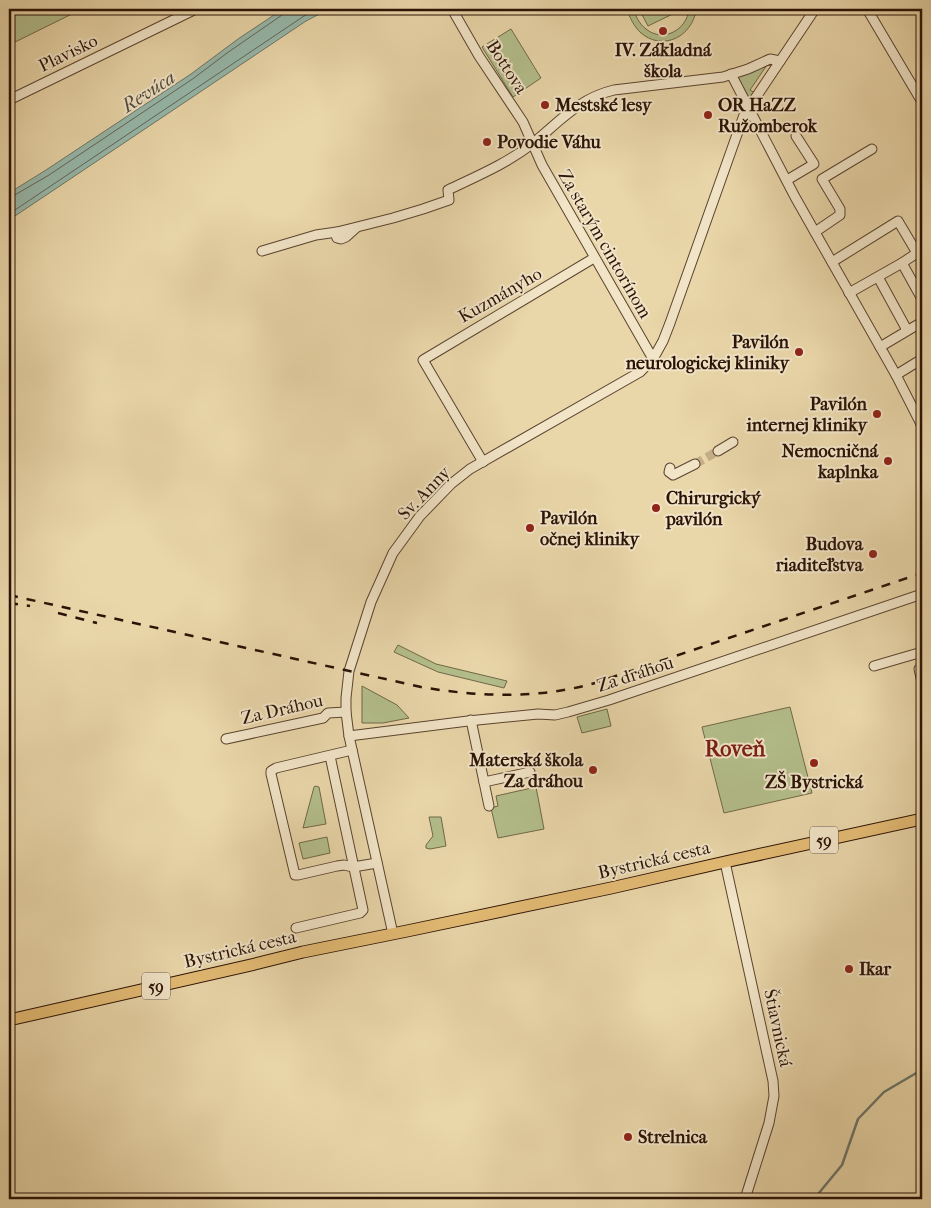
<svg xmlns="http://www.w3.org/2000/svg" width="931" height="1208" font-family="'IM FELL French Canon',serif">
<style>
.green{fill:#b3be8b;stroke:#6f6848}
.water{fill:#97b9ac;stroke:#6c766a}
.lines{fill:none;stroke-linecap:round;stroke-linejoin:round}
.shore{stroke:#616659;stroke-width:1}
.stream{stroke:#6c766a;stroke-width:2.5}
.minor-tunnel{stroke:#c3af88;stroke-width:9;stroke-dasharray:9 4.5;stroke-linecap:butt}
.minor-casing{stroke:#5a432f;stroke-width:11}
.major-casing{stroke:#2b1206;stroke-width:13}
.minor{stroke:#f1e4c7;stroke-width:9}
.major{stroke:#e4bb74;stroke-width:11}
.rail{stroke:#2b1206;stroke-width:2.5;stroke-dasharray:9 9;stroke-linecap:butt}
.poi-dot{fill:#8f2418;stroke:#f1e4c7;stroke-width:2}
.labels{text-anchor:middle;stroke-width:4;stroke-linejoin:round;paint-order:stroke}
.shield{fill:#f1e4c7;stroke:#665140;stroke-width:1}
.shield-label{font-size:16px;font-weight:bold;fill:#2b1206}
.poi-label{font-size:18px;font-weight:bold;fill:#2b1206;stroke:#f1e4c7;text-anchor:start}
.street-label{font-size:18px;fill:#2b1206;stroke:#f1e4c7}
.water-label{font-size:19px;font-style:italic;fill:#514c40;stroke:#f1e4c7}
.district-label{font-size:22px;font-weight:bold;fill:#7a1f14;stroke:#f1e4c7}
</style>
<rect width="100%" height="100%" fill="#e9d6a9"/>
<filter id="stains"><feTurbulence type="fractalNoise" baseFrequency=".004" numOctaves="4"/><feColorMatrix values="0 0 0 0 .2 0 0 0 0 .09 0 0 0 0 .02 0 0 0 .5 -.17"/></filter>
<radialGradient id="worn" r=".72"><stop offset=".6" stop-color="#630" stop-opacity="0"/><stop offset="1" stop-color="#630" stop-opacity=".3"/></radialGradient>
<g class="green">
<path d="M9,9h73l-73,36z"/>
<path d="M626,9h7c3,7 6,15 13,20 17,14 41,1 43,-20h12l1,2 -7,4c-7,24 -34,35 -54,18 -7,-6 -11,-16 -15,-24z"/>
<path d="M639,9h44l-35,17z"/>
<path d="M511,29l30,49 -28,19 -31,-50z"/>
<path d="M768,63h3v3l-4,-1 -17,25 5,3 -4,5 -4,-1 -9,-17 1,-4z"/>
<path d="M398,645l38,19 71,17 -3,7 -66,-16 -44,-20z"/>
<path d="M362,686l35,19 12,13 -26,5h-21z"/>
<path d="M790,707l22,86 -88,20 -22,-86z"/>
<path d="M607,709l4,17 -29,7 -5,-16z"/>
<path d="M315,786l4,1 7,37 -23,4 11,-41z"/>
<path d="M536,787l8,42 -46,9 -7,-30 7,-2 -2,-10z"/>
<path d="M429,817h12l5,29 -16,3 -4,-1v-3l7,-9z"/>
<path d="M327,837l3,16 -27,6 -4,-16z"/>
</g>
<path class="water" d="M283,9h46l-23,12 -297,199v-27l37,-23 145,-96 47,-35z"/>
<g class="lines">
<g class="shore">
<path d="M9,197l4,-1 36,-21 145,-97 33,-25 55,-38 2,-3 1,-3"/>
<path d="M9,214l295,-198 14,-7"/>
</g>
<path class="stream" d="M814,1199l28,-34 16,-46 26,-27 34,-20 4,-5"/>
<path class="minor-tunnel" d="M695,464l23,-13"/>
<g class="minor-casing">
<g id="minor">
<path d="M452,9l27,47 44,66 19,43 111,194"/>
<path d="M867,9l55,93"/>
<path d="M731,74l64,123 101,178 26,51"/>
<path d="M9,100l187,-91"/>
<path d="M787,180l27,-16 -18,-28"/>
<path d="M337,232l-1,3 1,3 4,1 5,-2 10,-9"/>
<path d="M815,232l25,-17v-6l-18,-30 50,-30"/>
<path d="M262,251l54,-16 21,-3 56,-14 30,-9 26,-9 -1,-10c29,-14 58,-26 84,-46 26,-21 47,-46 82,-54l109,-13 25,-8 22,-10 10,2"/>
<path d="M832,262l66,-41 19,32 -15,10"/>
<path d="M878,277l29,53"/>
<path d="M849,293l53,-30 20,36"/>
<path d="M880,347l42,-25"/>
<path d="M896,375l26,-16"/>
<path d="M718,451l15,-9"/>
<path d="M483,462l-60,-102 171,-102"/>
<path d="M670,468l-1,4 4,3 22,-11"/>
<path d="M874,666l48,-14"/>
<path d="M919,669l3,13"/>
<path d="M471,720l13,62 46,-10"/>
<path d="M349,736l119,-15 70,-7 17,1 13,-3 41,-12 313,-106"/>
<path d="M226,739l97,-21 5,-5 18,-1"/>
<path d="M352,750l-76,18 -5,3v3l24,101h3l39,-9 7,-1 9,2 24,-4"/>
<path d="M484,782l5,24"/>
<path d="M725,862l48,219 1,15 -5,27 -24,76"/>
<path d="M296,928l64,-15 3,-3 -33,-154"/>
<path d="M393,934l-44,-198 -3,-24v-14l3,-27 22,-69 22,-49 27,-37 31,-32 19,-15 170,-97 13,-13 10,-18 7,-18 65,-183 9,-25 71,-106"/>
</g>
</g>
<g class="major-casing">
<path id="major" d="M9,1020l246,-56 48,-12 104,-21 204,-43 114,-26 197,-43"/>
</g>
<use href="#minor" class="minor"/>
<use href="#major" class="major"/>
<g class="rail">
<path d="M9,595l412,92c58,10 118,12 174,-4l327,-110"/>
<path d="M9,603l21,3"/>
<path d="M58,613l39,10"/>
</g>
</g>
<g class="poi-dot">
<circle cx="663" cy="31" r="5"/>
<circle cx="545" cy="105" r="5"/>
<circle cx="708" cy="115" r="5"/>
<circle cx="487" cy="142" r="5"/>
<circle cx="799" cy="352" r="5"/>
<circle cx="877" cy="414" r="5"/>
<circle cx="888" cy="461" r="5"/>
<circle cx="656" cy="508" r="5"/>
<circle cx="530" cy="528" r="5"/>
<circle cx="873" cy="554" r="5"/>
<circle cx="814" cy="763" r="5"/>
<circle cx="593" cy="770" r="5"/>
<circle cx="849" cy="969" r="5"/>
<circle cx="628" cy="1137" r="5"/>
</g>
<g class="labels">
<g class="shield">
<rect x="810" y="826.5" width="28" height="27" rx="4"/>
<rect x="142" y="972.5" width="28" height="27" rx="4"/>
</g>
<g class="shield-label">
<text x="824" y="846">59</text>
<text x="156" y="992">59</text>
</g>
<g class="poi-label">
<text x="663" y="56" text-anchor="middle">IV. Základná<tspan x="663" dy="21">škola</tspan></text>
<text x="555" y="111">Mestské lesy</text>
<text x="718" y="111">OR HaZZ<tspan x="718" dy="21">Ružomberok</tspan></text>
<text x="497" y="148">Povodie Váhu</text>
<text x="789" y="348" text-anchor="end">Pavilón<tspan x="789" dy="21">neurologickej kliniky</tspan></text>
<text x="867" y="410" text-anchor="end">Pavilón<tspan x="867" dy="21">internej kliniky</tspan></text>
<text x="878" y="457" text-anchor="end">Nemocničná<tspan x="878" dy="21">kaplnka</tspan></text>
<text x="666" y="504">Chirurgický<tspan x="666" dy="21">pavilón</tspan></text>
<text x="540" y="524">Pavilón<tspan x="540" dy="21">očnej kliniky</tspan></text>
<text x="863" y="550" text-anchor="end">Budova<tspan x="863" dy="21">riaditeľstva</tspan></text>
<text x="583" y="766" text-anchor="end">Materská škola<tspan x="583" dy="21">Za dráhou</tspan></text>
<text x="814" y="788" text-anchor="middle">ZŠ Bystrická</text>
<text x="859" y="975">Ikar</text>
<text x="638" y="1143">Strelnica</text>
</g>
<g class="street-label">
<text transform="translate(68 53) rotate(-26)" y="6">Plavisko</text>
<text transform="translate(507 67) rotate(57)" y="6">Bottova</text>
<text transform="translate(605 244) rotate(60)" y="6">Za starým cintorínom</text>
<text transform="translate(500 295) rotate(-30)" y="6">Kuzmányho</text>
<text transform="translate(424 493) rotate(-46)" y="6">Sv. Anny</text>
<text transform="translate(635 674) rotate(-18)" y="6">Za dráhou</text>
<text transform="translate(282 709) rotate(-13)" y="6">Za Dráhou</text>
<text transform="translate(654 860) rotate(-13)" y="6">Bystrická cesta</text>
<text transform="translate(240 949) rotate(-13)" y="6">Bystrická cesta</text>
<text transform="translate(778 1028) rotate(78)" y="6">Štiavnická</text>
</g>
<g class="water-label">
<text transform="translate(148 91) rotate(-33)" y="7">Revúca</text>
</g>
<g class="district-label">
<text x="735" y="756">Roveň</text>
</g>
</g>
<rect width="931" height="1208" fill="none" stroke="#e9d6a9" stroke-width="30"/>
<rect x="10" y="10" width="911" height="1188" fill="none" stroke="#2b1206" stroke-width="2.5"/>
<rect x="15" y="15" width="901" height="1178" fill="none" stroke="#2b1206"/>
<rect width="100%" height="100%" filter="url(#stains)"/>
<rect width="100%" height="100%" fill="url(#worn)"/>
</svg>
